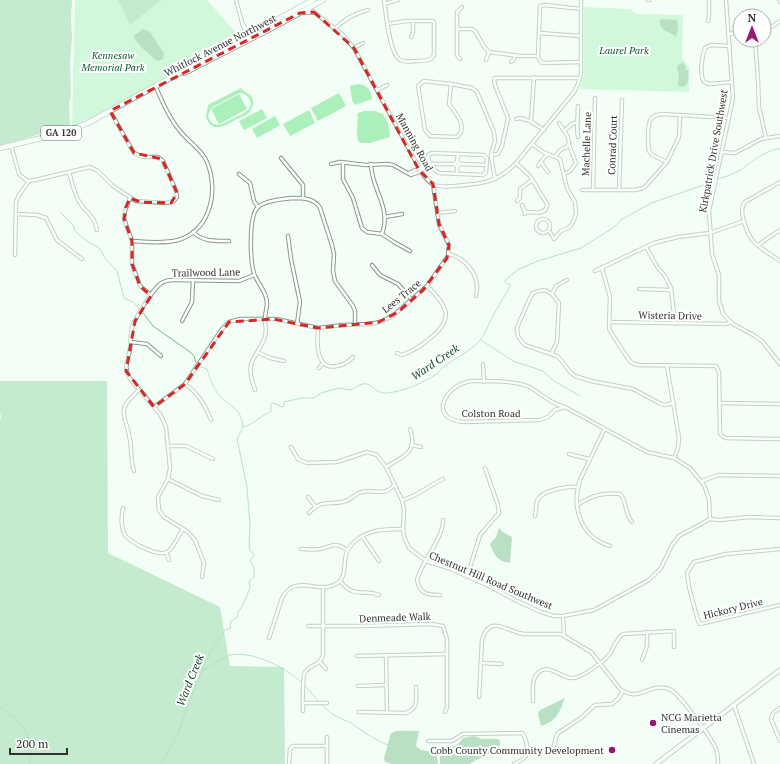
<svg xmlns="http://www.w3.org/2000/svg" width="780" height="764" font-family="'PT Serif',serif">
<style>
.green{fill:#abefbb;fill-rule:evenodd}
.forest{fill:#8cd29e}
.water{fill:#75bb88}
.lines{fill:none;stroke-linecap:round;stroke-linejoin:round}
.stream{stroke:#75bb88;stroke-width:1}
.minor-casing{stroke:#87998b;stroke-width:4.5}
.major-casing{stroke:#87998b;stroke-width:5.5}
.highway-casing{stroke:#87998b;stroke-width:6}
.minor{stroke:#fff;stroke-width:2.5}
.major{stroke:#fff;stroke-width:3.5}
.highway{stroke:#fff;stroke-width:4.5}
.marked{fill:none;stroke:#d62828;stroke-width:3;stroke-dasharray:8 5;stroke-linejoin:round}
.poi-dot{fill:#941974;stroke:#fff;stroke-width:1.5}
.labels{text-anchor:middle;stroke-width:4;stroke-linejoin:round;paint-order:stroke}
.shield{fill:#fff;stroke:#6b706c;stroke-width:1}
.shield-label{font-size:9px;font-weight:bold;fill:#2c332d}
.street-label{font-size:10px;fill:#2c332d;stroke:#fff}
.park-label{font-size:10px;font-style:italic;fill:#0c5d2e;stroke:#fff}
.poi-label{font-size:10px;fill:#2c332d;stroke:#fff;text-anchor:start}
.water-label{font-size:11px;font-style:italic;fill:#0d4322;stroke:#fff}
</style>
<rect width="100%" height="100%" fill="#f3fff6"/>
<g class="green">
<path d="M75,0h43l12,24 31,-24h46l32,36 -143,80 -24,10z"/>
<path d="M584,7l47,2 5,5 47,1 -1,43 7,9v25l-109,-3 4,-14z"/>
<path d="M358,84c9,1 13,6 14,15l-17,6 -3,-5 -2,-14z"/>
<path d="M241,88c3,5 11,5 12,13 0,4 -1,7 -2,9 -3,5 -9,7 -14,9 -11,6 -25,16 -31,-2l2,-12zM239,93c8,0 16,9 9,17 -4,4 -10,6 -14,8 -10,5 -21,13 -26,-2l3,-8z"/>
<path d="M339,93l7,13 -28,15 -7,-13z"/>
<path d="M239,94l8,15 -28,15 -8,-15z"/>
<path d="M262,109l5,9 -23,12 -5,-9z"/>
<path d="M309,110l6,13 -25,13 -7,-12z"/>
<path d="M364,111h10l9,3 5,9 2,14 -20,6h-9l-3,-2 -1,-9 1,-19z"/>
<path d="M275,116l5,9 -23,13 -5,-9z"/>
</g>
<g class="forest">
<path d="M0,0h72l-1,17 1,21 -2,25 1,31 -2,10 1,21 -70,21z"/>
<path d="M118,0h43l-31,25z"/>
<path d="M0,381h107l1,172 112,54 10,59 54,1 1,97h-285v-343l1,-4 -1,-5z"/>
</g>
<g class="water">
<path d="M663,19l14,1 1,11 -2,6c-6,-6 -18,-6 -16,-17z"/>
<path d="M143,29l7,3 13,20 1,1 -1,6 -6,2 -16,-14 -7,-9 1,-3z"/>
<path d="M682,62l3,3 1,5h2c1,9 1,19 -10,16l1,-10 -2,-8 1,-3 4,-2z"/>
<path d="M499,528l5,5 8,4 -2,26c-13,-2 -16,-8 -20,-19l6,-7z"/>
<path d="M565,698c-6,15 -8,23 -24,28l-3,-12 2,-4z"/>
<path d="M396,731h23l-3,15 5,4 15,2 2,12h-46l-7,-2 -1,-4 7,-25z"/>
<path d="M474,736l7,3h17l2,2v4l-4,5 -20,10 -6,4h-30v-12c9,-3 18,-6 23,-14z"/>
</g>
<g class="lines">
<g class="stream">
<path d="M718,179c7,-2 15,-5 21,-8 10,-7 29,-23 41,-22"/>
<path d="M61,213l12,12 2,6 12,10 12,7 4,6 1,3 13,14 7,27 9,4 6,7"/>
<path d="M143,313l10,13 37,26 4,4 2,6"/>
<path d="M481,340l32,21 30,10 11,10 26,15"/>
<path d="M201,367l6,2c3,9 6,19 12,26 11,12 23,13 24,32"/>
<path d="M203,670c9,-4 18,-12 27,-15 21,-5 57,13 72,28 11,10 18,22 30,31 6,4 13,6 19,9 12,8 23,17 37,22"/>
<path d="M0,706l7,7 7,3 12,16 4,9 1,7 -1,16"/>
<path d="M161,764l17,-30 11,-32 20,-48 16,-24 6,-2 -1,-3 1,-4 7,-4v-5l5,-7 7,-17 -1,-7 5,-4v-9l-4,-7 4,-6 -4,-5 -1,-5 1,-19 -3,-39 -10,-48 6,-12c8,-2 10,-5 17,-9 3,-3 8,-4 11,-7v-7l2,-1 9,4 2,-1v-4l18,-4h12l7,-5 18,-5 12,2c22,-16 19,4 36,3 17,-2 34,-9 48,-18 5,-4 9,-9 14,-12 11,-7 24,-14 32,-24 6,-8 9,-19 14,-27 5,-9 11,-18 16,-27l-5,-2 -1,-3 14,-11 19,-8 43,-13 32,-20 8,-8 30,-17 62,-21"/>
</g>
<g class="minor-casing">
<g id="minor">
<path d="M236,0l7,26 5,10"/>
<path d="M384,0c2,13 5,53 16,60 5,2 10,2 16,1 5,0 10,0 15,-2l3,-4v-32l-1,-2h-26l-20,3"/>
<path d="M648,0h1"/>
<path d="M726,0l7,98 -24,113 3,43 7,21v26l4,13 10,10 22,12 8,6 17,22"/>
<path d="M779,0l1,2"/>
<path d="M384,4l14,-4"/>
<path d="M581,9l-36,-4 -5,1 -2,50 2,5 2,2 39,-1"/>
<path d="M314,12l28,22 12,14 68,125c3,4 6,9 11,11 6,4 15,2 21,2 27,-2 43,-3 62,-23l58,-71 4,-8 3,-10v-74"/>
<path d="M708,21l1,-6v-15"/>
<path d="M242,23l8,12"/>
<path d="M335,29c8,-9 21,-16 33,-19"/>
<path d="M457,29h15l3,2 10,17 4,4 31,4h18"/>
<path d="M764,30l9,-4 7,-5"/>
<path d="M539,33l42,3"/>
<path d="M729,34l11,-2"/>
<path d="M411,37l2,-4v-12"/>
<path d="M755,40l3,40 1,27 7,31"/>
<path d="M730,46l-19,-1 -6,3c-3,8 -6,26 -1,34l6,2 22,-2"/>
<path d="M354,48l9,-5"/>
<path d="M460,59l-3,-4v-43l5,-5"/>
<path d="M486,60l3,-8"/>
<path d="M511,62l3,-3 1,-4"/>
<path d="M424,81l27,3 -2,20c6,9 15,17 12,28l-4,5 -27,-1 -5,-6 -7,-44z"/>
<path d="M451,84l21,4 5,4 17,40 1,9 -4,14 4,24"/>
<path d="M377,90l10,-5"/>
<path d="M578,106c0,10 -2,21 0,31"/>
<path d="M516,119l4,-1 10,3 14,9"/>
<path d="M531,121l3,-44"/>
<path d="M564,131l8,-7 6,-2"/>
<path d="M532,144l11,8 17,7 7,29 8,14 1,11 -2,7 -4,7 -9,4 -7,8 -4,-7"/>
<path d="M11,145l8,29 8,7 8,-1 55,-13 8,4 15,15 23,15 30,2 8,-2 3,-4 -1,-6 -13,-30 -5,-4h-15l-9,-4 -24,-42"/>
<path d="M722,152l13,1 26,-14 19,-3"/>
<path d="M432,153l52,2 3,3 -1,14 -3,3 -44,-2c-6,-3 -11,-11 -11,-18z"/>
<path d="M491,155l7,-1 4,-8 6,-28 -13,-33 -1,-6 1,-1h85"/>
<path d="M555,157c3,-5 6,-9 12,-10l2,-4 -1,-6 -9,-14"/>
<path d="M281,158l22,27v13"/>
<circle cx="457" cy="164" r="2"/>
<path d="M343,162v17l10,19 9,30 5,4 15,2 12,8 16,9"/>
<path d="M457,162l1,-8"/>
<path d="M541,162l7,10"/>
<path d="M667,162l-15,-7 -3,-4c-1,-6 -2,-28 2,-32 2,-4 7,-4 11,-5l67,4"/>
<path d="M516,163l14,13 17,28c0,12 -14,8 -22,8v2"/>
<path d="M331,164l9,-2 26,3 21,-1 6,1 18,10 8,-3 9,-8"/>
<path d="M371,164c0,25 21,43 11,70"/>
<path d="M460,164l27,1"/>
<path d="M538,166l9,-12"/>
<path d="M69,172c3,10 5,22 11,31 7,12 14,11 17,27"/>
<path d="M409,173l20,-9h26"/>
<path d="M239,174l11,9 4,18 4,6"/>
<path d="M457,174v-7"/>
<path d="M564,174l6,-3 6,-8 -7,-18"/>
<path d="M780,182l-35,20c-8,8 3,34 9,40 8,8 18,13 26,19"/>
<path d="M582,190h53l9,-2 23,-26 12,-25 1,-21"/>
<path d="M593,190l2,-92"/>
<path d="M619,190l3,-90"/>
<path d="M130,198l-5,13 -1,8 8,22v23l8,22 11,9"/>
<path d="M517,201l3,-3v-9l12,-9"/>
<path d="M522,205l3,7"/>
<path d="M437,213l18,-2"/>
<path d="M16,214l21,1 9,3 11,22 25,19"/>
<path d="M385,217l17,-3"/>
<circle cx="543" cy="226" r="7"/>
<path d="M193,232c10,10 23,9 36,9"/>
<path d="M288,236l3,23 9,43 -3,22"/>
<path d="M132,241c14,1 32,3 46,-1 34,-9 42,-54 27,-82 -7,-11 -17,-17 -25,-27 -11,-13 -18,-30 -25,-46"/>
<path d="M758,245l22,-15"/>
<path d="M646,247l12,21 7,8 6,12 4,36"/>
<path d="M449,254c11,2 24,14 27,26 2,5 1,11 0,16"/>
<path d="M15,255l1,-53 3,-7 10,-14"/>
<path d="M372,265l8,10 18,9 14,16"/>
<path d="M602,268l8,29 -1,30 1,4 19,29 3,3 6,2 78,1 3,6 1,61 2,3 4,2 54,1"/>
<path d="M595,271l59,-28 24,-6 32,-4 34,-12"/>
<path d="M639,289l32,1"/>
<path d="M552,294l4,-8 11,-6"/>
<path d="M182,321l10,-19 1,-22"/>
<path d="M609,322l118,2 3,-2"/>
<path d="M318,328c-1,13 -3,43 19,38 6,-1 12,-4 16,-9"/>
<path d="M131,342l16,2 14,12"/>
<path d="M257,352l13,6 14,3"/>
<path d="M397,353l5,2c11,-4 19,-9 27,-16 26,-20 19,-33 -2,-53"/>
<path d="M551,354l6,-12 2,-39 -7,-9 -7,-4 -6,1 -6,2 -3,5 -12,27 -1,4 1,7 4,6 3,3 32,11 4,4 9,12 5,4 16,5 42,8 26,14 5,2 10,-2"/>
<path d="M483,364l1,18"/>
<path d="M667,366l12,72 -1,10 -4,10"/>
<path d="M319,368l4,-5"/>
<path d="M185,384c14,10 20,21 26,36"/>
<path d="M255,390c-11,-32 0,-27 10,-53 2,-6 0,-12 0,-18 0,-6 2,-11 2,-16 0,-10 -8,-18 -12,-27 -5,-12 -7,-60 3,-69 8,-7 25,-8 35,-9 11,0 21,0 27,10l12,37 2,9 -1,17 2,10 18,25 2,5v14"/>
<path d="M719,403l61,1"/>
<path d="M154,407l31,-23 37,-55 7,-7 11,-3h36l42,9 25,-3 28,-1 12,-3 11,-6 33,-29 21,-30 1,-11 -10,-21 -6,-40"/>
<path d="M565,407c-12,-2 -23,-12 -32,-18 -13,-9 -45,-8 -61,-8 -25,2 -47,38 -8,41l76,-2 8,-3 7,-7 10,-3 82,45 27,6 16,10 14,17 5,14 1,20"/>
<path d="M604,430l-24,50c-9,28 1,57 30,66"/>
<path d="M411,445l10,2"/>
<path d="M168,446h18l27,13"/>
<path d="M291,447l7,12 9,4 30,-1 30,-10 10,3 9,12 16,33 2,10 -1,19 1,8 5,11 5,4 12,9 25,8 34,15 32,17 24,11 13,4h9l31,-6 55,-30 12,-12 11,-23 7,-9 31,-17 10,1 29,-3 31,1"/>
<path d="M569,454l20,5"/>
<path d="M386,467c16,-10 33,-14 24,-38"/>
<path d="M134,471c-4,-11 -2,-21 -4,-31 -4,-27 -16,-28 9,-50"/>
<path d="M168,479l34,17 17,4"/>
<path d="M702,481l16,-6 62,1"/>
<path d="M308,497l7,9"/>
<path d="M402,500c15,-3 27,-15 41,-21"/>
<path d="M577,505c14,-9 26,-13 43,-11 7,6 4,19 12,28"/>
<path d="M123,508c-2,8 -2,20 2,27 6,8 33,22 42,17 7,-4 11,-16 16,-23"/>
<path d="M309,513c13,-15 22,-7 37,-12 6,-2 10,-8 16,-9 11,-3 23,5 32,-7"/>
<path d="M535,516c1,-4 1,-11 2,-15 4,-11 31,-15 41,-14"/>
<path d="M362,536l17,25"/>
<path d="M301,549c6,0 13,1 19,0 13,-3 14,-8 27,1"/>
<path d="M780,549l-54,5 -32,8 -7,11 2,14 9,34 2,3 80,-19"/>
<path d="M166,552l3,8"/>
<path d="M202,577l2,-14 -9,-23 -7,-8 -24,-15 -5,-7 -1,-13 10,-18 2,-11 -4,-41 -6,-13 -30,-35c-7,-11 -2,-19 0,-30 1,-7 0,-15 2,-22 3,-9 20,-36 27,-42 4,-4 9,-5 15,-5l65,1 15,-6"/>
<path d="M467,577l13,-42 19,-22 -1,-8 -13,-37"/>
<path d="M340,581c16,19 22,7 39,14"/>
<path d="M440,595c-13,0 -20,-1 -23,-15 5,-20 26,-40 26,-60"/>
<path d="M563,616l1,20 27,16 29,37c19,14 28,-5 46,-1 3,1 6,2 8,4 9,8 38,46 42,57 2,5 2,10 2,15"/>
<path d="M308,626h53l70,-2 12,2 4,13v68l-2,5"/>
<path d="M269,638l13,-40c14,-27 40,0 58,-17 5,-5 4,-13 5,-20 0,-8 3,-13 9,-19 14,-13 31,-13 49,-13"/>
<path d="M386,655l1,58"/>
<path d="M357,656l89,-2"/>
<path d="M642,660l5,-14v-14"/>
<path d="M320,662l6,7"/>
<path d="M481,663l21,1"/>
<path d="M358,686l28,-1"/>
<path d="M479,697l3,-57c8,-27 25,-8 42,-6h36l4,2"/>
<path d="M533,701c0,-9 -2,-23 6,-29 12,-9 23,8 35,6 8,-1 28,-15 34,-22 6,-7 7,-16 15,-22l51,-3v16"/>
<path d="M303,703h24"/>
<path d="M734,705l20,59"/>
<path d="M780,708l-7,5 -2,6 9,22"/>
<path d="M303,711c0,-7 -1,-35 2,-39 5,-8 14,-5 18,-17v-68"/>
<path d="M359,712l47,1c13,-5 10,-14 10,-26"/>
<path d="M327,737v27"/>
<path d="M428,741h24l11,-7 59,-1c4,4 7,17 4,23 -3,4 -8,6 -12,8"/>
<path d="M554,746l2,-9 2,-4 23,-15 14,-13 17,-1 6,-5 5,-8"/>
<path d="M289,764l1,-15 3,-3h34"/>
</g>
</g>
<g class="major-casing">
<path id="major" d="M656,764l124,-94"/>
</g>
<g class="highway-casing">
<g id="highway">
<path d="M303,12h11"/>
<path d="M184,73l88,-45 51,-28"/>
<path d="M0,148l62,-15 26,-10 225,-123"/>
</g>
</g>
<use href="#minor" class="minor"/>
<use href="#major" class="major"/>
<use href="#highway" class="highway"/>
</g>
<path d="M0 0H780V764H0ZM314,12l40,36 65,122 14,14 6,40 10,21 -2,13 -24,32 -25,22 -19,10 -61,6 -45,-9 -44,3 -44,62 -31,23 -28,-36 9,-50 16,-25 -11,-10 -8,-22v-23l-8,-22 2,-12 4,-9 10,4 31,1 6,-10 -15,-34 -28,-6 -24,-42 190,-98z" fill="#f3fff6" fill-opacity=".55" fill-rule="evenodd"/>
<path class="marked" d="M314,12l40,36 65,122 14,14 6,40 10,21 -2,13 -24,32 -25,22 -19,10 -61,6 -45,-9 -44,3 -44,62 -31,23 -28,-36 9,-50 16,-25 -11,-10 -8,-22v-23l-8,-22 2,-12 4,-9 10,4 31,1 6,-10 -15,-34 -28,-6 -24,-42 190,-98z"/>
<g class="poi-dot">
<circle cx="653" cy="723" r="4"/>
<circle cx="612" cy="750" r="4"/>
</g>
<g class="labels">
<rect class="shield" x="41" y="126" width="40" height="14" rx="3"/>
<g class="shield-label">
<text x="61" y="136">GA 120</text>
</g>
<g class="street-label">
<text transform="translate(220 45) rotate(-27)" y="4">Whitlock Avenue Northwest</text>
<text transform="translate(415 142) rotate(61)" y="4">Manning Road</text>
<text transform="translate(586 144) rotate(-88)" y="4">Machelle Lane</text>
<text transform="translate(612 145) rotate(-88)" y="4">Conrad Court</text>
<text transform="translate(713 151) rotate(-80)" y="4">Kirkpatrick Drive Southwest</text>
<text transform="translate(206 272) rotate(-1)" y="4">Trailwood Lane</text>
<text transform="translate(401 296) rotate(-39)" y="4">Lees Trace</text>
<text transform="translate(670 315) rotate(1)" y="4">Wisteria Drive</text>
<text x="491" y="417">Colston Road</text>
<text transform="translate(491 580) rotate(23)" y="4">Chestnut Hill Road Southwest</text>
<text transform="translate(733 608) rotate(-14)" y="4">Hickory Drive</text>
<text transform="translate(395 617) rotate(-2)" y="4">Denmeade Walk</text>
</g>
<g class="park-label">
<text x="624" y="54">Laurel Park</text>
<text x="113" y="59">Kennesaw<tspan x="113" dy="12">Memorial Park</tspan></text>
</g>
<g class="poi-label">
<text x="661" y="721">NCG Marietta<tspan x="661" dy="12">Cinemas</tspan></text>
<text x="604" y="754" text-anchor="end">Cobb County Community Development</text>
</g>
<g class="water-label">
<text transform="translate(435 362) rotate(-34)" y="4">Ward Creek</text>
<text transform="translate(190 680) rotate(-68)" y="4">Ward Creek</text>
</g>
</g>
<g transform="translate(752 28)"><circle r="19" fill="#ffffff" stroke="#abadab"/>
<path d="M0-3L7 15L0 10L-7 15Z" fill="#941974"/>
<text y="-6" font-size="11" font-weight="bold" text-anchor="middle" fill="#2c332d">N</text>
</g>
<path d="M10 748v6h57v-6" fill="none" stroke="#2c332d" stroke-width="2"/>
<text x="16" y="748" font-size="12" fill="#2c332d" stroke="#ffffff" stroke-width="3" paint-order="stroke">200 m</text>
</svg>
